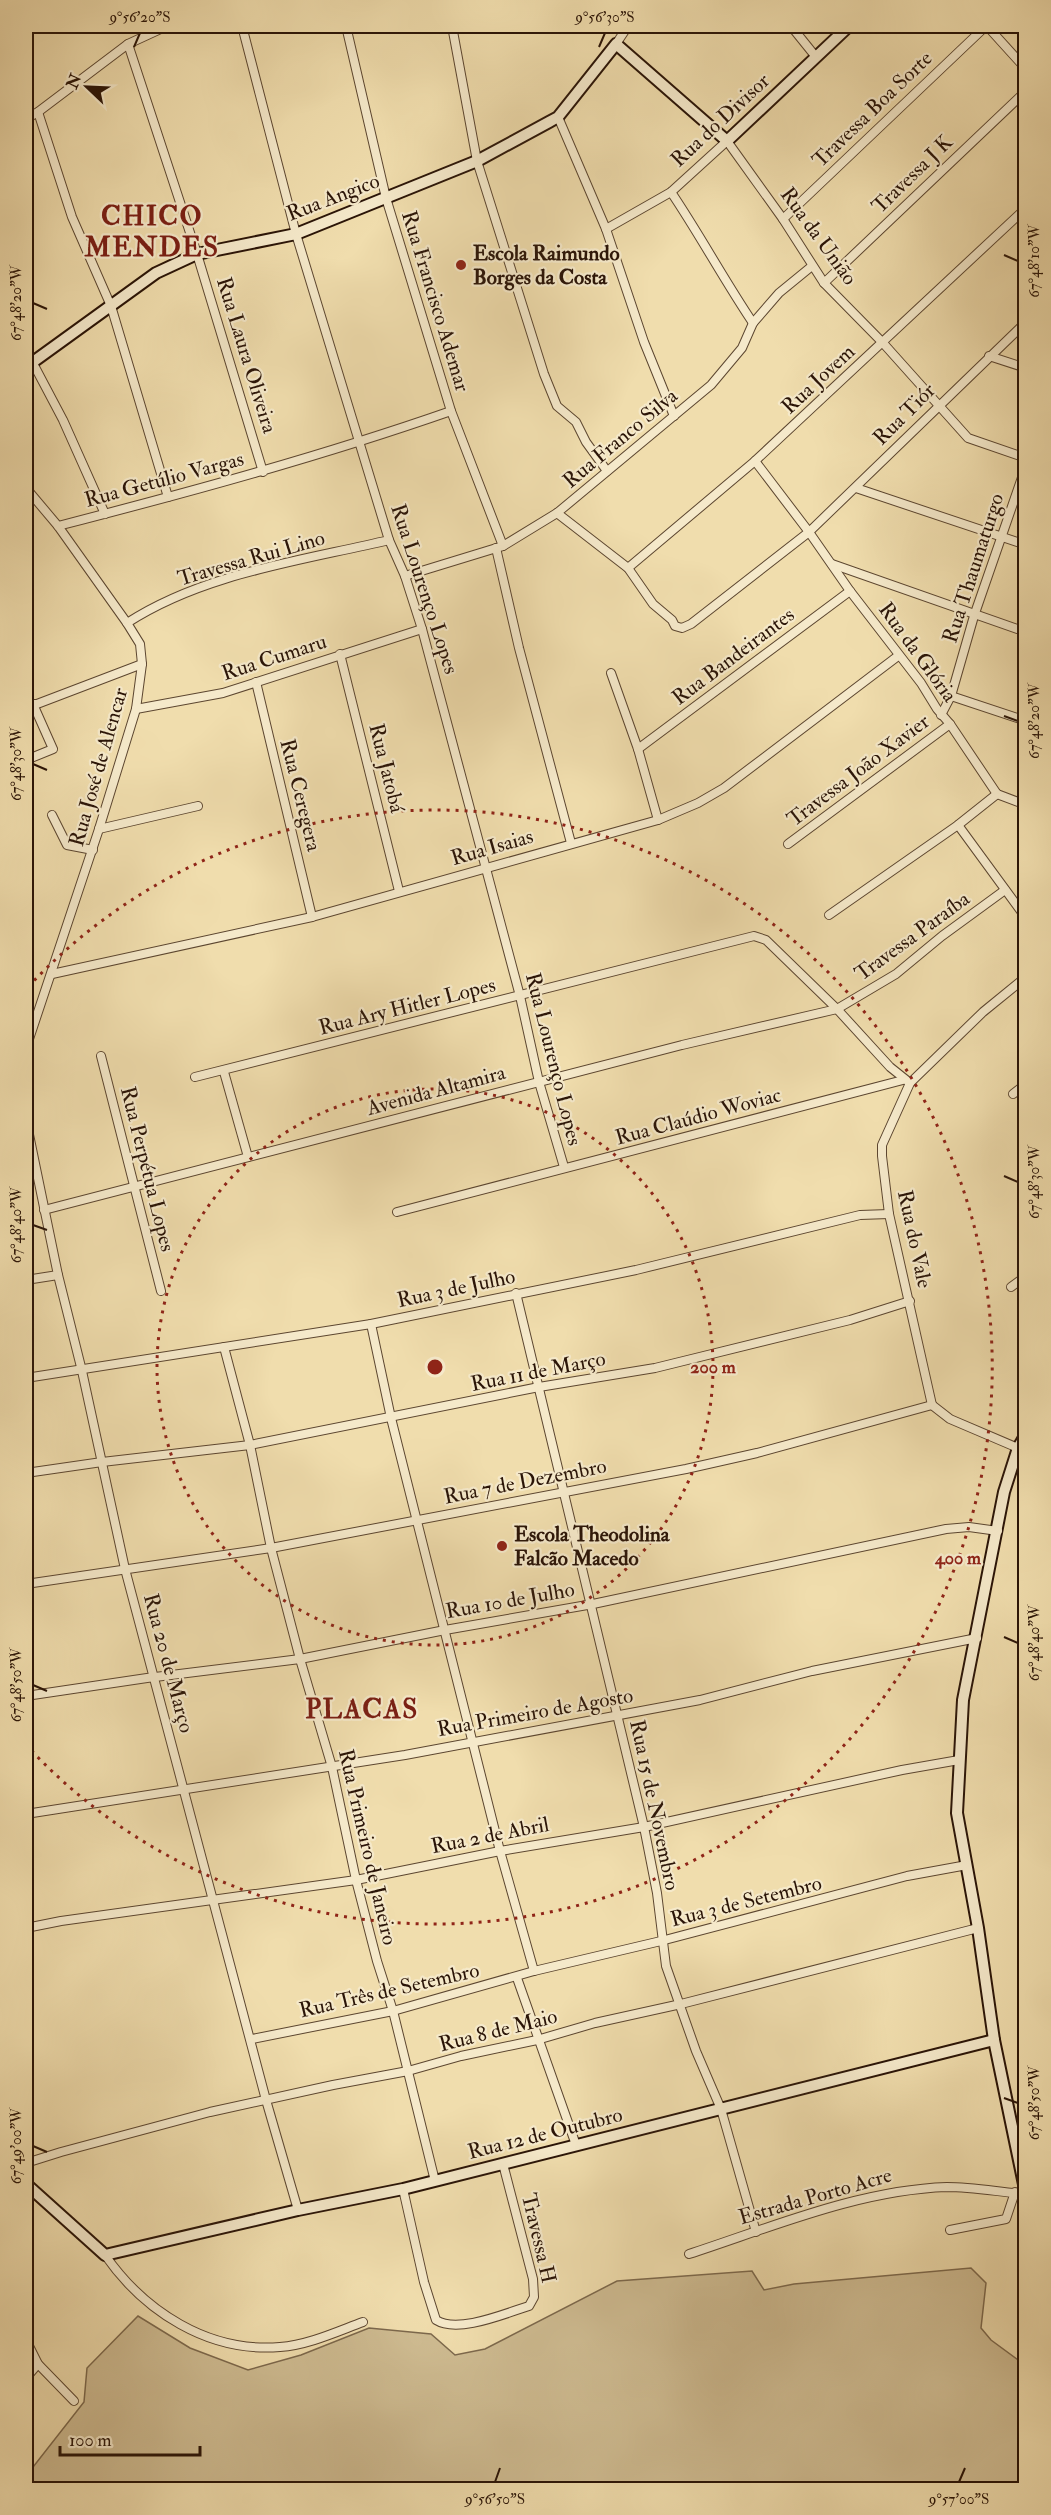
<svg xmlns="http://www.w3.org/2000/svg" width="1051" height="2515" font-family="'IM FELL Double Pica',serif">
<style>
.green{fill:#cebb91;stroke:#7c684c;stroke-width:1.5}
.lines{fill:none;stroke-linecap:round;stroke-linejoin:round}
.street-casing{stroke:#5c4630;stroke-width:10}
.secondary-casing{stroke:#2a1407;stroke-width:14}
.street{stroke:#f5e9ca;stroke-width:8}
.secondary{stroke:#f5e9ca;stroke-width:10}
.ticks{fill:none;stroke:#2a1407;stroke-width:2}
.ring{fill:none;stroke:#8f2418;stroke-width:3;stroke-dasharray:3 6}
.poi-dot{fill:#8f2418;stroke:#f5e9ca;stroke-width:2}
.labels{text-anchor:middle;stroke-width:4.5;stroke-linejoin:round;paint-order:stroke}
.street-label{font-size:21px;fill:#2a1407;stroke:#f5e9ca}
.poi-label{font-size:21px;font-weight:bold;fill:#2a1407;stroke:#f5e9ca;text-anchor:start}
.district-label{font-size:27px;font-weight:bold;letter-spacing:1.5px;fill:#7a1f14;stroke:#f5e9ca}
.centre{fill:#8f2418;stroke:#f5e9ca;stroke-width:3}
.ring-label{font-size:18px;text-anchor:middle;font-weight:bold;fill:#8f2418;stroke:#f5e9ca;stroke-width:4.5;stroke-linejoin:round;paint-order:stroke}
.neatline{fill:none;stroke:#2a1407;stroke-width:2}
.ticks-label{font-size:15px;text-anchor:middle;fill:#2a1407}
</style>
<rect width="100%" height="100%" fill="#f0ddad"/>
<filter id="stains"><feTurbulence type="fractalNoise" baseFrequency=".00333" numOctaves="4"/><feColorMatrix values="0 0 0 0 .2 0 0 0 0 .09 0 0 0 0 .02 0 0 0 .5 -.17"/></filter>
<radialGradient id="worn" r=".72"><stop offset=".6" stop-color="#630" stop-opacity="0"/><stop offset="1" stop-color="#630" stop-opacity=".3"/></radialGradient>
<path class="green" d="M971,2268l15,15 -5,45 10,12 34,25v124h-999v-13l58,-74 3,-34 51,-52 52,32 58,22 53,-15 68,-27 62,6 24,21 30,-6 132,-68 135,-10 12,19 30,-6z"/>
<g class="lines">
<g class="street-casing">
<g id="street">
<path d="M242,26l54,208 93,306 16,36 17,53 98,367 19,86 25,85"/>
<path d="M346,26l40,172 65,213 52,135"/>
<path d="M452,26l25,135 67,213 13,32 19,16 10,20 21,29"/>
<path d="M791,26l25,31"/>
<path d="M987,26l39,43"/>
<path d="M128,44l69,210 66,218"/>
<path d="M616,44l12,-18"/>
<path d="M38,112l34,105 39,89 57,191"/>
<path d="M558,117l48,112 38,113 30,74"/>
<path d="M26,119l12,-7 90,-68 39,-18"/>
<path d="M671,192c29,43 53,88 82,131"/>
<path d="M783,219l203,-193"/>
<path d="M606,229l65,-37 56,-51 56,78 41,64 59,60 85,95 58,20"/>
<path d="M824,283l202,-192"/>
<path d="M26,350l37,70 42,94"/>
<path d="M989,356l37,12"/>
<path d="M755,461l54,71 41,59 71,92 16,26 13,15 47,70"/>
<path d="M26,488l32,38 69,97 13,21 2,20 -6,45 -37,120 -73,219"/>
<path d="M856,488l170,57"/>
<path d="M557,513l71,55 25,36 19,16 3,6 7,2 9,-4 118,-92 217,-210"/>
<path d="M58,526c132,-34 264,-70 393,-115"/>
<path d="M496,548l23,100 52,195"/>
<path d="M832,564l194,68"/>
<path d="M628,568l127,-107 271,-253"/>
<path d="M405,576l98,-30 54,-33 154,-128 31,-37 11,-25 26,-30 33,-27"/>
<path d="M127,623c77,-50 174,-62 262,-83"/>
<path d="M340,654l59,237"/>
<path d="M611,673l27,76 20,71"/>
<path d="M256,682l56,235"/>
<path d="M951,696l75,25"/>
<path d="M26,704h11l105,-40"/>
<path d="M136,709l87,-16 199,-64"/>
<path d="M941,715l10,-19 23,-80 52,-150"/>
<path d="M638,749l212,-158"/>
<path d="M26,760l27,-11 -20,-45"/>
<path d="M997,794l29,11"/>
<path d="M52,815l15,30 26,5"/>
<path d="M958,825l68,93"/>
<path d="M99,829l99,-23"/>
<path d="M788,844l162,-120"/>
<path d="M829,915l129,-90 39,-31"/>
<path d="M52,974l260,-57 346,-97 40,-17 26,-15 174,-132"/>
<path d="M101,1056l60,235"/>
<path d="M224,1072l24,85"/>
<path d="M195,1077l559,-141 12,4 71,69 53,58 20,16"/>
<path d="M1013,1094l13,-10"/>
<path d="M26,1120l32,155 24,96 43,198 141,531 32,110"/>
<path d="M44,1210l638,-165 155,-36 59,-35 46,-38 63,-46"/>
<path d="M397,1212l506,-132"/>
<path d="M26,1280l32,-5"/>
<path d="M1011,1287l15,-11"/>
<path d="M516,1293l128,534 13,66 9,73 30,85 25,58 35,123"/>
<path d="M371,1324l20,94 109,433 34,120"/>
<path d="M224,1347l26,98 21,103 29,111 32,108 24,113 21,81 16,50 42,170"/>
<path d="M26,1378l345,-54 265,-54 224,-55 29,-1"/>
<path d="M932,1405l-43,-191 -7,-58v-11l28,-62 73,-71 43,-35"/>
<path d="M932,1405l18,14 68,29"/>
<path d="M26,1473l76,-11 148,-17 289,-58 116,-19 195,-48 60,-19"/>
<path d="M26,1584l245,-36 415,-79 71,-16 175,-48"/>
<path d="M26,1696l121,-18 153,-19 145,-29 148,-26 353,-75 23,-2 29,4"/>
<path d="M26,1814l379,-59 295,-55 112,-29 165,-33"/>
<path d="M26,1928l35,-7 295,-41 144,-29 144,-24 258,-57 57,-10"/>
<path d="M517,1978l59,167"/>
<path d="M252,2039l141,-28 141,-40 127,-30 246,-65 60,-11"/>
<path d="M26,2163l35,-11 149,-40 123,-27 75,-14 53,-15 76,-16 58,-17 86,-19 297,-76"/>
<path d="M403,2189l21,93 12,38c22,14 70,-7 93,-14l5,-9 -1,-18 -30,-115"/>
<path d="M950,2230l56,-11 9,-27"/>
<path d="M689,2254c83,-27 170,-64 258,-67 26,0 52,5 78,7v3"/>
<path d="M105,2255c39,56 103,98 175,92 28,-2 56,-15 83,-25"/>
<path d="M26,2340l12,24 36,37"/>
<path d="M26,2378l12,-14"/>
</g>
</g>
<g class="secondary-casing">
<g id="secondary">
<path d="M26,367l130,-94 41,-19 99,-20 181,-73 72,-39 9,-5 58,-73 111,97 122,-115"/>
<path d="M1026,1434l-8,14 -14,44 -41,208 -6,113 21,115 16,112 32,154"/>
<path d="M26,2184l79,71 193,-45 105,-21 591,-149"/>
</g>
</g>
<use href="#street" class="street"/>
<use href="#secondary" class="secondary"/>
</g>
<path class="ticks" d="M134,47l6,-14M599,47l6,-14M1004,255l14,6M33,303l14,6M1004,716l14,5M33,764l14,6M1004,1176l14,6M33,1225l14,5M1004,1637l14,6M33,1685l14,6M1004,2098l14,5M33,2146l14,6M495,2482l5,-14M959,2482l6,-14"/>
<g class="ring">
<circle cx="435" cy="1367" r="278"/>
<path d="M28 987A557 557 0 1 1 28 1747"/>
</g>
<g class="poi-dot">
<circle cx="461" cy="265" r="6"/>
<circle cx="502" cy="1546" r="6"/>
</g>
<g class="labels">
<g class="street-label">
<text transform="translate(872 109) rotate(-44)" y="7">Travessa Boa Sorte</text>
<text transform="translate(720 120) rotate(-43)" y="7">Rua do Divisor</text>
<text transform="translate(912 174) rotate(-44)" y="7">Travessa J K</text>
<text transform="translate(333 197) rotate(-21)" y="7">Rua Angico</text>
<text transform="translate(819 236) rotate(54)" y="7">Rua da União</text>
<text transform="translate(436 301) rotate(73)" y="7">Rua Francisco Ademar</text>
<text transform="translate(247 355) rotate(73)" y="7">Rua Laura Oliveira</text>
<text transform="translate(818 379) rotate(-43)" y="7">Rua Jovem</text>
<text transform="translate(904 414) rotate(-45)" y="7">Rua Tiór</text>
<text transform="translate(620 438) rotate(-40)" y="7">Rua Franco Silva</text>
<text transform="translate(164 479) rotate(-15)" y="7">Rua Getúlio Vargas</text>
<text transform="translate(251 558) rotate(-16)" y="7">Travessa Rui Lino</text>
<text transform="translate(973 568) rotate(-72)" y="7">Rua Thaumaturgo</text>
<text transform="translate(425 589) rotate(72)" y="7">Rua Lourenço Lopes</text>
<text transform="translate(918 652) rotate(54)" y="7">Rua da Glória</text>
<text transform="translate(733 656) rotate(-37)" y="7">Rua Bandeirantes</text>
<text transform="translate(274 657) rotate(-18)" y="7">Rua Cumaru</text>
<text transform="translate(98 767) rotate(-74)" y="7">Rua José de Alencar</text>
<text transform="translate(387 768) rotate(76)" y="7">Rua Jatobá</text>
<text transform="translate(858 770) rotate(-37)" y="7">Travessa João Xavier</text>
<text transform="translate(301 795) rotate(76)" y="7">Rua Ceregera</text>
<text transform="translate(492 847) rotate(-16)" y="7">Rua Isaias</text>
<text transform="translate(912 936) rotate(-36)" y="7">Travessa Paraíba</text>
<text transform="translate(407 1006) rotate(-14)" y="7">Rua Ary Hitler Lopes</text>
<text transform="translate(554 1059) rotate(76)" y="7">Rua Lourenço Lopes</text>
<text transform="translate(436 1090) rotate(-15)" y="7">Avenida Altamira</text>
<text transform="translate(698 1116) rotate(-15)" y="7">Rua Claúdio Woviac</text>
<text transform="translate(148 1169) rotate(76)" y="7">Rua Perpétua Lopes</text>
<text transform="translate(915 1239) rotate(78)" y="7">Rua do Vale</text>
<text transform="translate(456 1288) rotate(-12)" y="7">Rua 3 de Julho</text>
<text transform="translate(538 1371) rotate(-11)" y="7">Rua 11 de Março</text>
<text transform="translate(525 1481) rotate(-11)" y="7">Rua 7 de Dezembro</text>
<text transform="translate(510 1600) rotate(-10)" y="7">Rua 10 de Julho</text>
<text transform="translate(169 1663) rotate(75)" y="7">Rua 20 de Março</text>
<text transform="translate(535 1712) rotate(-10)" y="7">Rua Primeiro de Agosto</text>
<text transform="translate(655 1805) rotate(78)" y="7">Rua 15 de Novembro</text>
<text transform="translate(490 1835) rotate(-11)" y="7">Rua 2 de Abril</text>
<text transform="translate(368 1847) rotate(77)" y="7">Rua Primeiro de Janeiro</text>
<text transform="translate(746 1901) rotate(-14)" y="7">Rua 3 de Setembro</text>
<text transform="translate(389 1990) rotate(-13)" y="7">Rua Três de Setembro</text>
<text transform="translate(498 2030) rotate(-14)" y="7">Rua 8 de Maio</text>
<text transform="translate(545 2133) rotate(-14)" y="7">Rua 12 de Outubro</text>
<text transform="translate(815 2196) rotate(-16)" y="7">Estrada Porto Acre</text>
<text transform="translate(539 2238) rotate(77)" y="7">Travessa H</text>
</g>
<g class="poi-label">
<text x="473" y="260">Escola Raimundo<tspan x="473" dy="24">Borges da Costa</tspan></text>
<text x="514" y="1541">Escola Theodolina<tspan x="514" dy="24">Falcão Macedo</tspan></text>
</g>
<g class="district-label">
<text x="152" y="225">CHICO<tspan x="152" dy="31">MENDES</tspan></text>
<text x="362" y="1718">PLACAS</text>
</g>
</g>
<circle cx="435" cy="1367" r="9" class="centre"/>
<g class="ring-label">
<text x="713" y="1373">200 m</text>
<text x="958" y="1564">400 m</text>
</g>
<rect width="1051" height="2515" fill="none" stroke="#f0ddad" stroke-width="66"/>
<g transform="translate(87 87) rotate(293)" stroke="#f5e9ca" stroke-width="4.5" paint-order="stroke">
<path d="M0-4.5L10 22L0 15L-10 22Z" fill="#2a1407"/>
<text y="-9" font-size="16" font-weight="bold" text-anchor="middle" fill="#2a1407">N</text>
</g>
<path d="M60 2446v9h140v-9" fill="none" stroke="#2a1407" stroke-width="3"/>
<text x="69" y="2446" font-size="18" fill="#2a1407" stroke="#f5e9ca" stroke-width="4.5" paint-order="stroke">100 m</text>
<rect x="33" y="33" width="985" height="2449" class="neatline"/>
<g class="ticks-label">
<text x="140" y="22">9°56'20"S</text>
<text x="605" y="22">9°56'30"S</text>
<text transform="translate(1034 261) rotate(-90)" y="5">67°48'10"W</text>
<text transform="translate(16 303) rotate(-90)" y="5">67°48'20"W</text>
<text transform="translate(1034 721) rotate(-90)" y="5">67°48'20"W</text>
<text transform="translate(16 764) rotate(-90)" y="5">67°48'30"W</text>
<text transform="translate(1034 1182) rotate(-90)" y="5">67°48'30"W</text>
<text transform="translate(16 1225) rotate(-90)" y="5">67°48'40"W</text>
<text transform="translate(1034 1643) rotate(-90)" y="5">67°48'40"W</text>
<text transform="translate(16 1685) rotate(-90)" y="5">67°48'50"W</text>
<text transform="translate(1034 2103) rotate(-90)" y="5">67°48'50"W</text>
<text transform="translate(16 2146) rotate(-90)" y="5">67°49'00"W</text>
<text x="495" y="2504">9°56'50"S</text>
<text x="959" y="2504">9°57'00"S</text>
</g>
<rect width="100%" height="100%" filter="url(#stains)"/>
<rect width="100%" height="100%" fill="url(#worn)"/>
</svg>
